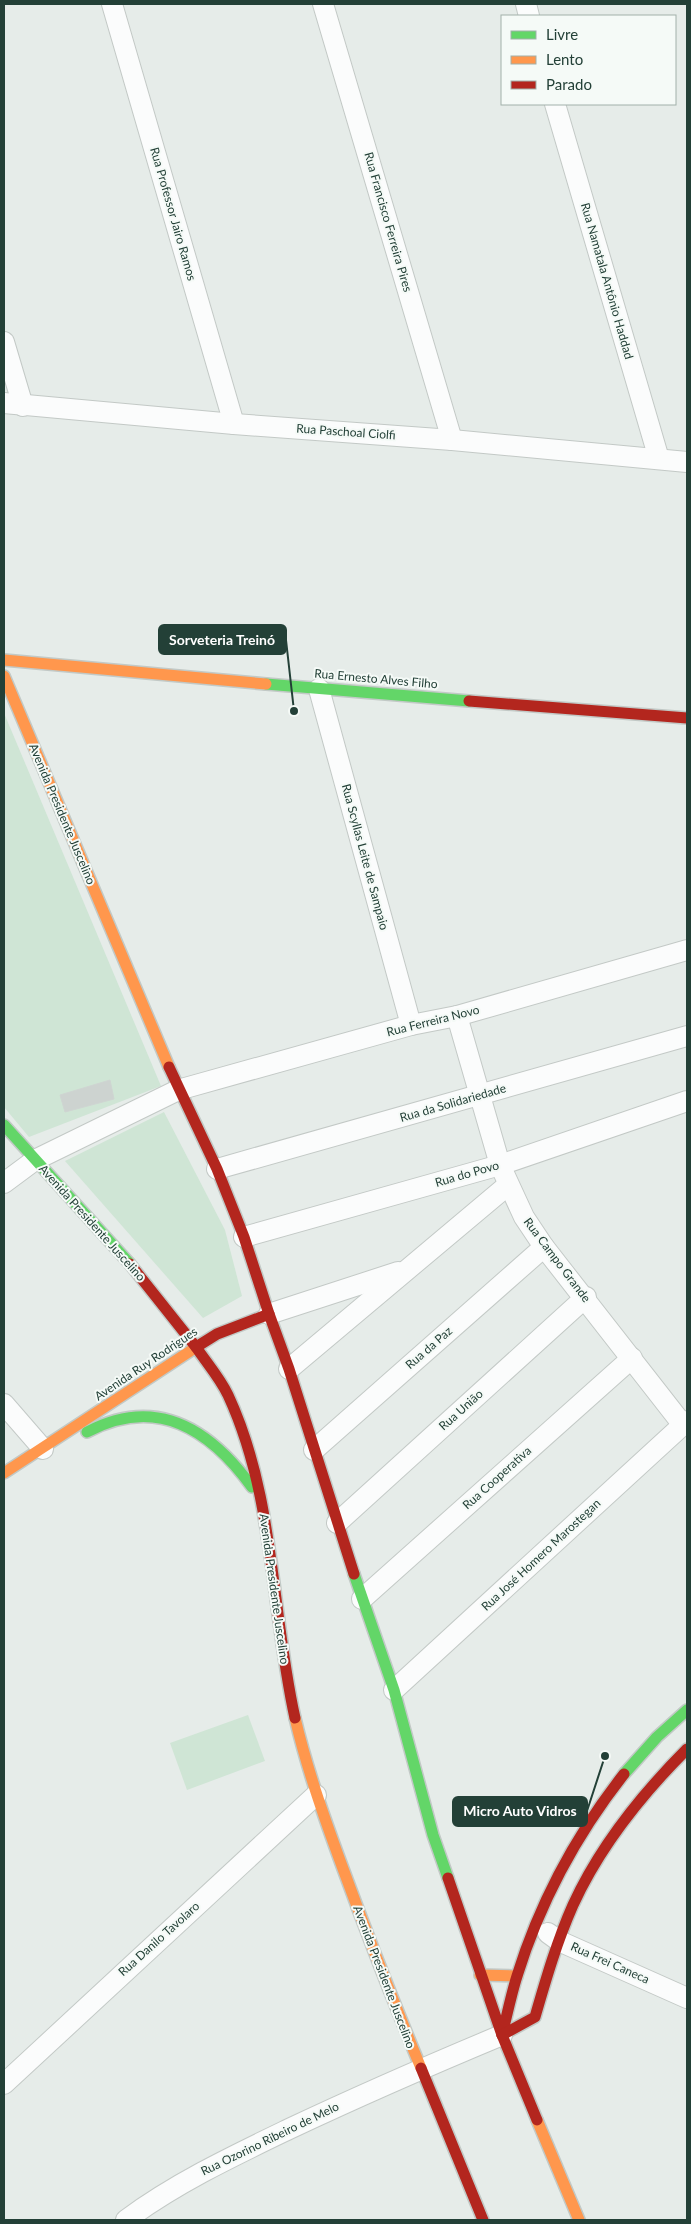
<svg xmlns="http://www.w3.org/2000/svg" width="691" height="2224" font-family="Lato,sans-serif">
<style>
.green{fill:#cfe5d5}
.building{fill:#cdd3d0;stroke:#cfd5d2}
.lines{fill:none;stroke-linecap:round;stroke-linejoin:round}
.street-casing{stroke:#c3c9c6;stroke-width:22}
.fast-casing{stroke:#c2c9c6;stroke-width:14}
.slow-casing{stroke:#c2c9c6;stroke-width:14}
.jam-casing{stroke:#c2c9c6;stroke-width:14}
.street{stroke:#fbfcfc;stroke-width:20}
.fast{stroke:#63d668;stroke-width:11}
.slow{stroke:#ff974d;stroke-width:11}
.jam{stroke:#b3261e;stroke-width:11}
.labels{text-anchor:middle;stroke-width:4;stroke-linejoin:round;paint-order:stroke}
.street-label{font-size:12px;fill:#234037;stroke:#f5faf7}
.leader{fill:none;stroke:#234037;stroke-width:2}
.callout-dot{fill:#234037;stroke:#f5faf7;stroke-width:2}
.callout{fill:#234037;stroke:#234037;stroke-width:2}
.callout-label{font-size:14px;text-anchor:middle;font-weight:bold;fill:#fff}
</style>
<rect width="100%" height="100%" fill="#e6ece9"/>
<g class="green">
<path d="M4,713l157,373 -132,51 -25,-30z"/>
<path d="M164,1112l61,118 17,66 -39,22 -138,-157z"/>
<path d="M248,1715l17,46 -78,29 -17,-47z"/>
</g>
<path class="building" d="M110,1080l4,19 -49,13 -5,-17z"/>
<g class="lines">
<g class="street-casing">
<g id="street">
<path d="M112,4l122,420"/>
<path d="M323,4l129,436"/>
<path d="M526,4l3,12"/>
<path d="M555,104l104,355"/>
<path d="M4,342l19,64"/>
<path d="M4,403l230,21 218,16 235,22"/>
<path d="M319,689l92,336"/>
<path d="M457,1016l43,149 24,52 20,30 139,178"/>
<path d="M217,1169l470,-133"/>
<path d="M4,1183l31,-23 143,-70 233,-65 46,-9 230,-66"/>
<path d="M244,1237l256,-72 187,-64"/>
<path d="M269,1314l129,-42"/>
<path d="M289,1369l219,-184"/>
<path d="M4,1404l39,45"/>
<path d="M314,1450l230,-203"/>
<path d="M337,1523l249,-226"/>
<path d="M362,1599l270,-241"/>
<path d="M394,1690l293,-269"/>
<path d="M548,1933l11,8 128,57"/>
<path d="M4,2084l312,-289"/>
<path d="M126,2220c50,-37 107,-64 163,-91 70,-33 141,-64 213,-94"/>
</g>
</g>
<g class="fast-casing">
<g id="fast">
<path d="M266,684l203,17"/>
<path d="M4,1125l126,139"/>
<path d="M87,1432c70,-37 123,-3 165,55"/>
<path d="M354,1574l40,116 39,145 15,43"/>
<path d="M624,1774l33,-37 30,-27"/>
</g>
</g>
<g class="slow-casing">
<g id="slow">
<path d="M4,660l262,24"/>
<path d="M4,676l165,391"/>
<path d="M4,1473l197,-129"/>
<path d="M295,1718c12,51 29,99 47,148 25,68 51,135 79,202"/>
<path d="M480,1975l37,1"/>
<path d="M537,2120l42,100"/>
</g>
</g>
<g class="jam-casing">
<g id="jam">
<path d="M469,701l218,17"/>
<path d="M169,1067l48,102 27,68 25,77"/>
<path d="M130,1264l66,83"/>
<path d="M201,1344l16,-10 52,-20 20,55 65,205"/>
<path d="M196,1347c10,15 24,31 32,48 47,101 43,216 67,323"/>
<path d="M448,1878l54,157 35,85"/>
<path d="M502,2035c5,-20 9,-40 15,-59 23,-74 59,-141 107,-202"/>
<path d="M502,2035l33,-18c11,-38 22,-76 38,-112 27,-59 68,-110 114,-156"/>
<path d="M421,2068l62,152"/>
</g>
</g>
<use href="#street" class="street"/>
<use href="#fast" class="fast"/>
<use href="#slow" class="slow"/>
<use href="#jam" class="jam"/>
</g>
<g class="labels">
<g class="street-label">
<text transform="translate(173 214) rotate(74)" y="4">Rua Professor Jairo Ramos</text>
<text transform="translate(388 222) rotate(74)" y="4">Rua Francisco Ferreira Pires</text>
<text transform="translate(607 281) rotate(74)" y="4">Rua Namatala Antônio Haddad</text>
<text transform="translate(346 432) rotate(4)" y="4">Rua Paschoal Ciolfi</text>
<text transform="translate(376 679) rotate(5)" y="4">Rua Ernesto Alves Filho</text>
<text transform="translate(62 814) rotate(67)" y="4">Avenida Presidente Juscelino</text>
<text transform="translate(365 857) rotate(75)" y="4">Rua Scyllas Leite de Sampaio</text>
<text transform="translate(433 1021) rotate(-14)" y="4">Rua Ferreira Novo</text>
<text transform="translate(453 1103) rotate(-16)" y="4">Rua da Solidariedade</text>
<text transform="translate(467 1174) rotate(-16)" y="4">Rua do Povo</text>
<text transform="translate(92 1223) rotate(48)" y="4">Avenida Presidente Juscelino</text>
<text transform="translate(557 1260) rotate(53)" y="4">Rua Campo Grande</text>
<text transform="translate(429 1348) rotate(-41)" y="4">Rua da Paz</text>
<text transform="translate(146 1364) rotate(-34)" y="4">Avenida Ruy Rodrigues</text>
<text transform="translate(461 1410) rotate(-42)" y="4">Rua União</text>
<text transform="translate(497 1478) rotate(-42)" y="4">Rua Cooperativa</text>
<text transform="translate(541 1555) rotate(-43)" y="4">Rua José Homero Marostegan</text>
<text transform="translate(274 1589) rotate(82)" y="4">Avenida Presidente Juscelino</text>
<text transform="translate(159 1939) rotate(-42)" y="4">Rua Danilo Tavolaro</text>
<text transform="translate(610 1963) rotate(24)" y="4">Rua Frei Caneca</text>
<text transform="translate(384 1977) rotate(69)" y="4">Avenida Presidente Juscelino</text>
<text transform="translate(270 2139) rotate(-26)" y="4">Rua Ozorino Ribeiro de Melo</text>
</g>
</g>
<path class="leader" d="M294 711L286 640M605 1756L587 1811"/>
<g class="callout-dot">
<circle cx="294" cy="711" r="5"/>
<circle cx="605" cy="1756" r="5"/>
</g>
<g class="callout">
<rect x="159" y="625" width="127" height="29" rx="5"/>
<rect x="453" y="1797" width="134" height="29" rx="5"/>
</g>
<g class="callout-label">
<text x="222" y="645">Sorveteria Treinó</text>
<text x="520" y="1816">Micro Auto Vidros</text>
</g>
<rect width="691" height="2224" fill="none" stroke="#234037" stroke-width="10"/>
<rect x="501" y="15" width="175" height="90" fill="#f5faf7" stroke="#a1b0aa"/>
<rect x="511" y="31" width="25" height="8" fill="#63d668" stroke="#a1b0aa"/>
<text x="546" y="40" font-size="15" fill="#234037">Livre</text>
<rect x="511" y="56" width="25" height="8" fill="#ff974d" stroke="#a1b0aa"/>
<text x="546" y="65" font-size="15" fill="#234037">Lento</text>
<rect x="511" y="81" width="25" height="8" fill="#b3261e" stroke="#a1b0aa"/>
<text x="546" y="90" font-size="15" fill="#234037">Parado</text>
</svg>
